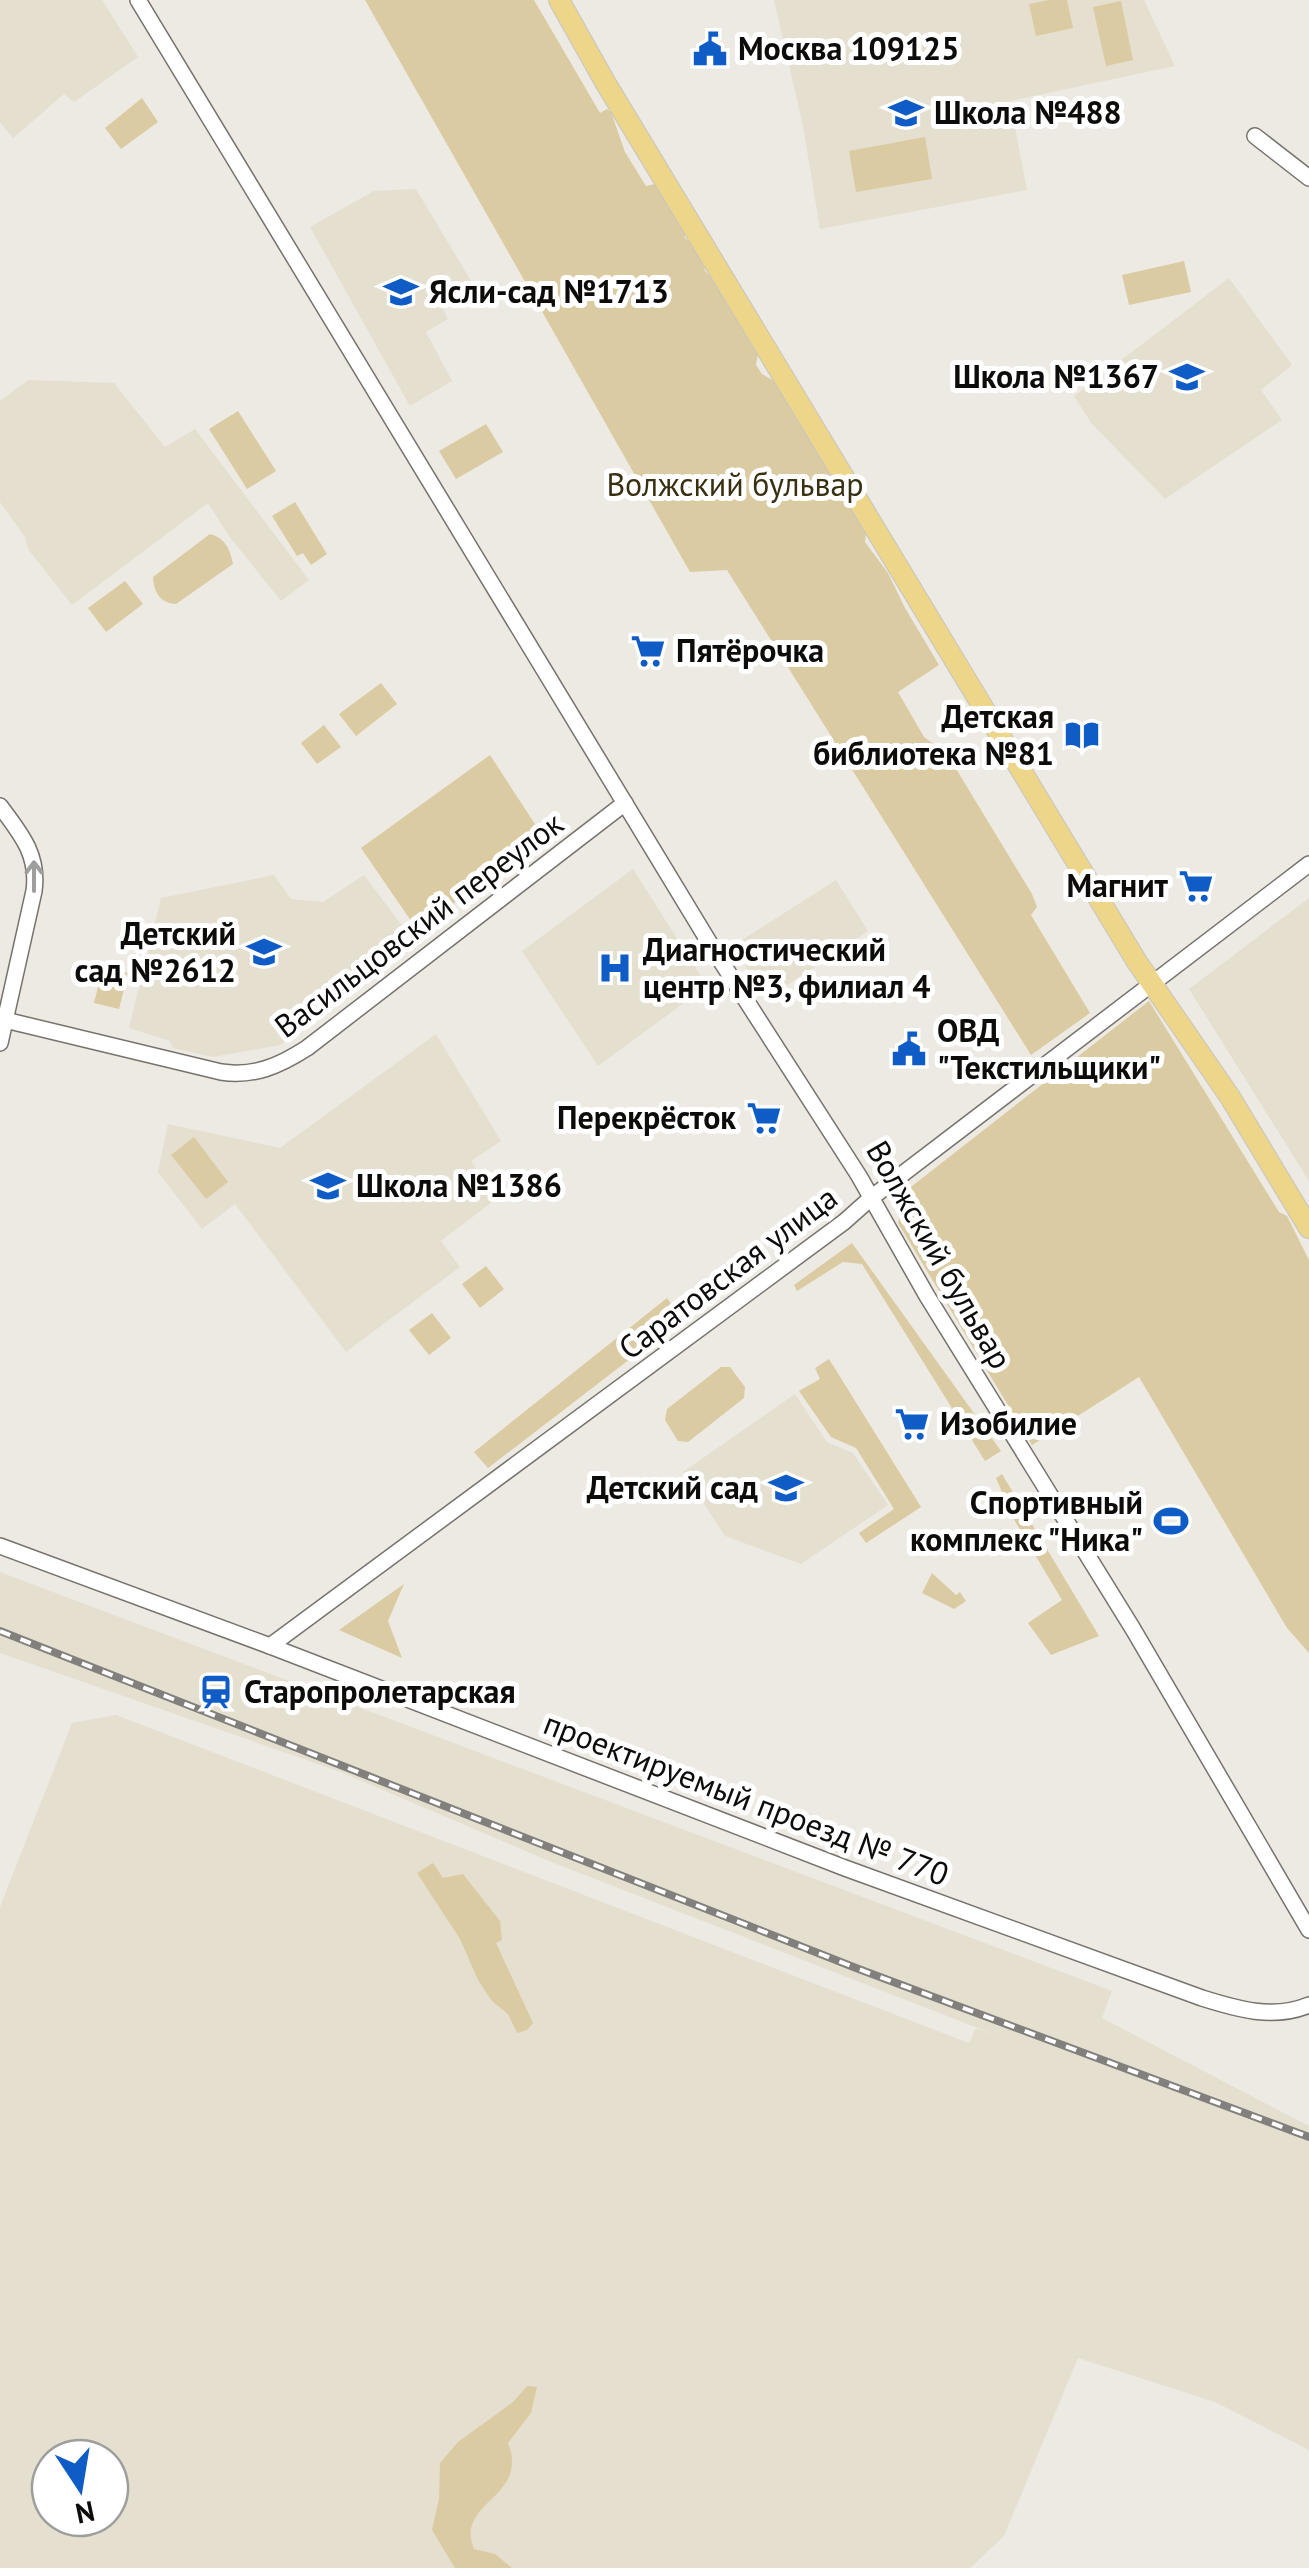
<svg xmlns="http://www.w3.org/2000/svg" width="1309" height="2568" font-family="'PT Sans',sans-serif">
<style>
.built{fill:#e5dfd0;fill-rule:evenodd}
.green{fill:#dacba2}
.lines{fill:none;stroke-linecap:round;stroke-linejoin:round}
.minor-casing{stroke:#76736c;stroke-width:18}
.major-casing{stroke:#c5c5c4;stroke-width:22}
.minor{stroke:#fff;stroke-width:15}
.major{stroke:#edd58a;stroke-width:20}
.rail-casing{stroke:#82807c;stroke-width:8}
.rail{stroke:#fff;stroke-width:4;stroke-dasharray:11;stroke-linecap:butt}
.oneway{stroke:#9e9e9d}
.labels{text-anchor:middle;stroke-width:10;stroke-linejoin:round;paint-order:stroke}
.poi-label{font-size:32px;font-weight:bold;fill:#0d0c0a;stroke:#fff;text-anchor:start}
.park-label{font-size:32px;fill:#392f11;stroke:#fff}
.street-label{font-size:32px;fill:#0d0c0a;stroke:#fff}
</style>
<rect width="100%" height="100%" fill="#edeae3"/>
<g class="built">
<path d="M0,0h102l36,57 -64,45 -10,-8 -51,44 -13,-16z"/>
<path d="M774,0h370l31,66 -165,35 17,89 -207,39 -17,-103z"/>
<path d="M416,189l55,92 -32,21 9,17 -22,13 26,49 -42,25 -100,-179 64,-36z"/>
<path d="M1229,278l63,87 -31,25 21,30 -117,79 -73,-75 -18,-28z"/>
<path d="M28,380l86,3 51,64 30,-18 114,151 -28,21 -52,-65 -21,-33 -136,102 -44,-56 -3,-12 -25,-35v-101z"/>
<path d="M633,869l74,117 -109,80 -76,-115z"/>
<path d="M274,875l17,24 32,3 41,-27 43,57 -52,39v16l-75,58 -67,12 -41,-9 -2,-7 -41,-13 32,-130z"/>
<path d="M836,880l32,51 -103,69 -31,-55z"/>
<path d="M1309,898v283l-120,-192z"/>
<path d="M436,1034l65,107 -30,20 25,38 -55,42 19,26 -114,85 -111,-148 -33,25 -44,-57 10,-48 112,24z"/>
<path d="M795,1394l32,48 26,11 35,52 -87,59 -76,-28 -42,-64z"/>
<path d="M0,1572l1112,419 -10,27 207,108v324l-94,-48 -137,-44 -74,178 -34,32h-970v-661l72,-184 44,-8 853,328 7,-15 53,20 -475,-185 -216,-92 -338,-118zM50,2458h60v60h-60z"/>
</g>
<g class="green">
<path d="M365,0h169l66,113 7,-4 4,3 14,40 21,34 9,-2 28,42 2,12 15,12 5,21 19,21 3,12 32,44 -3,17 6,9 19,11 44,70 3,17 38,60 -1,10 23,31 17,35 34,57 -41,27 26,45 23,17 85,140 5,13 -6,8 59,98 -59,42 -304,-485 -37,2z"/>
<path d="M1049,0h18l6,28 -37,8 -7,-32z"/>
<path d="M1121,1l12,59 -27,6 -13,-59z"/>
<path d="M142,98l16,24 -37,27 -16,-21z"/>
<path d="M925,137l7,42 -76,13 -7,-41z"/>
<path d="M1184,261l7,31 -62,13 -7,-30z"/>
<path d="M238,411l38,60 -29,18 -38,-60z"/>
<path d="M486,424l17,28 -47,27 -17,-28z"/>
<path d="M295,502l32,52 -16,11 -8,-12 -6,3 -25,-40z"/>
<path d="M210,534c15,4 20,15 23,30l-57,40c-16,-1 -22,-11 -23,-27z"/>
<path d="M125,581l18,23 -37,28 -18,-24z"/>
<path d="M381,683l16,21 -41,32 -17,-22z"/>
<path d="M324,725l17,22 -24,17 -16,-21z"/>
<path d="M490,755l52,80 -124,96 -57,-83z"/>
<path d="M103,967l25,6 -9,36 -25,-6z"/>
<path d="M1149,1001l130,211 8,4 22,44v393l-22,-25 -148,-251 -107,68 -134,-222 9,-33z"/>
<path d="M194,1137l34,45 -22,17 -35,-44z"/>
<path d="M852,1243l149,208 -16,10 -123,-197 -19,-2 -46,29 -3,-6z"/>
<path d="M486,1266l18,23 -24,19 -18,-24z"/>
<path d="M667,1298l15,21 -194,149 -14,-16z"/>
<path d="M432,1313l19,25 -22,17 -20,-25z"/>
<path d="M829,1359l92,148 -55,36 -7,-10 35,-24 -38,-61 -25,-11 -32,-46 21,-12 -5,-11z"/>
<path d="M721,1367h9l15,20 -1,11 -56,44 -10,-1 -13,-21 2,-11z"/>
<path d="M1002,1474l97,162 -48,19 -23,-32 34,-23 -49,-82 -17,-40z"/>
<path d="M932,1573l24,22 4,-3 6,9 -12,8 -32,-16z"/>
<path d="M404,1584l-16,37 14,37 -63,-28z"/>
<path d="M433,1863l10,15 20,-4 37,47 2,19 -6,3 37,80 -6,7 -10,3 -9,-19 -16,-13 -14,-21 -18,-41 -43,-66z"/>
<path d="M527,2386l10,1 -6,26 -23,30c22,55 -54,59 -34,106l21,5 17,14h-57l-23,-38 7,-31 1,-36 18,-21 55,-40z"/>
</g>
<g class="lines">
<g class="minor-casing">
<g id="minor">
<path d="M138,0l577,952 144,224 68,120 206,333 176,301"/>
<path d="M1255,136l54,42"/>
<path d="M0,806c21,28 39,49 34,85l-34,152"/>
<path d="M5,1020l216,52c33,5 58,-6 86,-24l318,-245"/>
<path d="M0,1546l270,100 575,222 357,130c35,11 71,22 107,7"/>
<path d="M270,1646l574,-424 27,-24 438,-334"/>
</g>
</g>
<g class="major-casing">
<path id="major" d="M559,0l46,82 532,880 93,135 79,131"/>
</g>
<use href="#minor" class="minor"/>
<use href="#major" class="major"/>
<g class="rail-casing">
<path id="rail" d="M0,1631l856,337 453,169"/>
</g>
<use href="#rail" class="rail"/>
</g>
<defs><path id="oneway-shaft" d="M-6 0H5M1.5-3L5.5 0L1.5 3" fill="none" stroke-width="1.6" stroke-linecap="round" stroke-linejoin="round" transform="scale(2.5)"/></defs>
<use class="oneway" href="#oneway-shaft" transform="translate(34 876) rotate(-90)"/>
<defs>
<g id="civic-bare" transform="scale(2.7)"><path d="M-.6-6.5H3V-4.5H.6V-3L4-1V1h2V6H-6V1h2V-1L-.6-3ZM-1.2 2.5V6h2.4V2.5Z" fill="#0f5cc6" stroke="#fff" stroke-width="2.5" paint-order="stroke"/></g>
<g id="school-bare" transform="scale(2.7)"><path d="M0-5L7-2L0 1L-7-2ZM-4 1L0 2.5L4 1V4Q0 6-4 4Z" fill="#0f5cc6" stroke="#fff" stroke-width="2.5" paint-order="stroke"/></g>
<g id="supermarket-bare" transform="scale(2.7)"><path d="M-6-5.5h2.5l.6 2H6L4.5 2H-2.5L-4.4-4H-6ZM-1.5 3.2a1.3 1.3 0 1 0 .1 0ZM3 3.2a1.3 1.3 0 1 0 .1 0Z" fill="#0f5cc6" stroke="#fff" stroke-width="2.5" paint-order="stroke"/></g>
<g id="library-bare" transform="scale(2.7)"><path d="M-6-4Q-3-5.5-.7-3.5V5Q-3 3-6 4ZM6-4Q3-5.5 .7-3.5V5Q3 3 6 4Z" fill="#0f5cc6" stroke="#fff" stroke-width="2.5" paint-order="stroke"/></g>
<g id="hospital-bare" transform="scale(2.7)"><path d="M-5-5h3v3.5h4V-5h3V5h-3V1.5h-4V5h-3Z" fill="#0f5cc6" stroke="#fff" stroke-width="2.5" paint-order="stroke"/></g>
<g id="stadium-bare" transform="scale(2.7)"><path d="M0-5a6.5 5 0 1 0 0 10a6.5 5 0 1 0 0-10ZM-3.5-1.8h7v3.6h-7Z" fill="#0f5cc6" stroke="#fff" stroke-width="2.5" paint-order="stroke"/></g>
<g id="station-bare" transform="scale(2.7)"><path d="M-3-6H3Q5-6 5-4V2Q5 4 3 4L4.5 6H3L1.5 4h-3L-3 6H-4.5L-3 4Q-5 4-5 2V-4Q-5-6-3-6ZM-3.5-4v3h7v-3ZM-3.5 1v1.5H-2V1ZM2 1v1.5H3.5V1Z" fill="#0f5cc6" stroke="#fff" stroke-width="2.5" paint-order="stroke"/></g>
</defs>
<g fill-rule="evenodd">
<use href="#civic-bare" x="710" y="49"/>
<use href="#school-bare" x="906" y="113"/>
<use href="#school-bare" x="401" y="292"/>
<use href="#school-bare" x="1187" y="377"/>
<use href="#supermarket-bare" x="648" y="651"/>
<use href="#library-bare" x="1082" y="735"/>
<use href="#supermarket-bare" x="1196" y="886"/>
<use href="#school-bare" x="264" y="952"/>
<use href="#hospital-bare" x="615" y="968"/>
<use href="#civic-bare" x="909" y="1049"/>
<use href="#supermarket-bare" x="764" y="1118"/>
<use href="#school-bare" x="328" y="1186"/>
<use href="#supermarket-bare" x="912" y="1424"/>
<use href="#school-bare" x="786" y="1488"/>
<use href="#stadium-bare" x="1171" y="1521"/>
<use href="#station-bare" x="216" y="1692"/>
</g>
<g class="labels">
<g class="poi-label">
<text x="738" y="60">Москва 109125</text>
<text x="934" y="124">Школа №488</text>
<text x="429" y="303">Ясли-сад №1713</text>
<text x="1159" y="388" text-anchor="end">Школа №1367</text>
<text x="676" y="662">Пятёрочка</text>
<text x="1054" y="728" text-anchor="end">Детская<tspan x="1054" dy="37">библиотека №81</tspan></text>
<text x="1168" y="897" text-anchor="end">Магнит</text>
<text x="236" y="945" text-anchor="end">Детский<tspan x="236" dy="37">сад №2612</tspan></text>
<text x="643" y="961">Диагностический<tspan x="643" dy="37">центр №3, филиал 4</tspan></text>
<text x="937" y="1042">ОВД<tspan x="937" dy="37">"Текстильщики"</tspan></text>
<text x="736" y="1129" text-anchor="end">Перекрёсток</text>
<text x="356" y="1197">Школа №1386</text>
<text x="940" y="1435">Изобилие</text>
<text x="758" y="1499" text-anchor="end">Детский сад</text>
<text x="1143" y="1514" text-anchor="end">Спортивный<tspan x="1143" dy="37">комплекс "Ника"</tspan></text>
<text x="244" y="1703">Старопролетарская</text>
</g>
<g class="park-label">
<text x="735" y="496">Волжский бульвар</text>
</g>
<g class="street-label">
<text transform="translate(419 925) rotate(-37)" y="11">Васильцовский переулок</text>
<text transform="translate(939 1255) rotate(60)" y="11">Волжский бульвар</text>
<text transform="translate(728 1273) rotate(-37)" y="11">Саратовская улица</text>
<text transform="translate(746 1799) rotate(21)" y="11">проектируемый проезд № 770</text>
</g>
</g>
<g transform="translate(80 2488) rotate(168)"><circle r="48" fill="#ffffff" stroke="#9e9e9d" stroke-width="2.5"/>
<path d="M0-8L18 38L0 25L-18 38Z" fill="#0f5cc6"/>
<text y="-15" font-size="28" font-weight="bold" text-anchor="middle" fill="#0d0c0a">N</text>
</g>
</svg>
